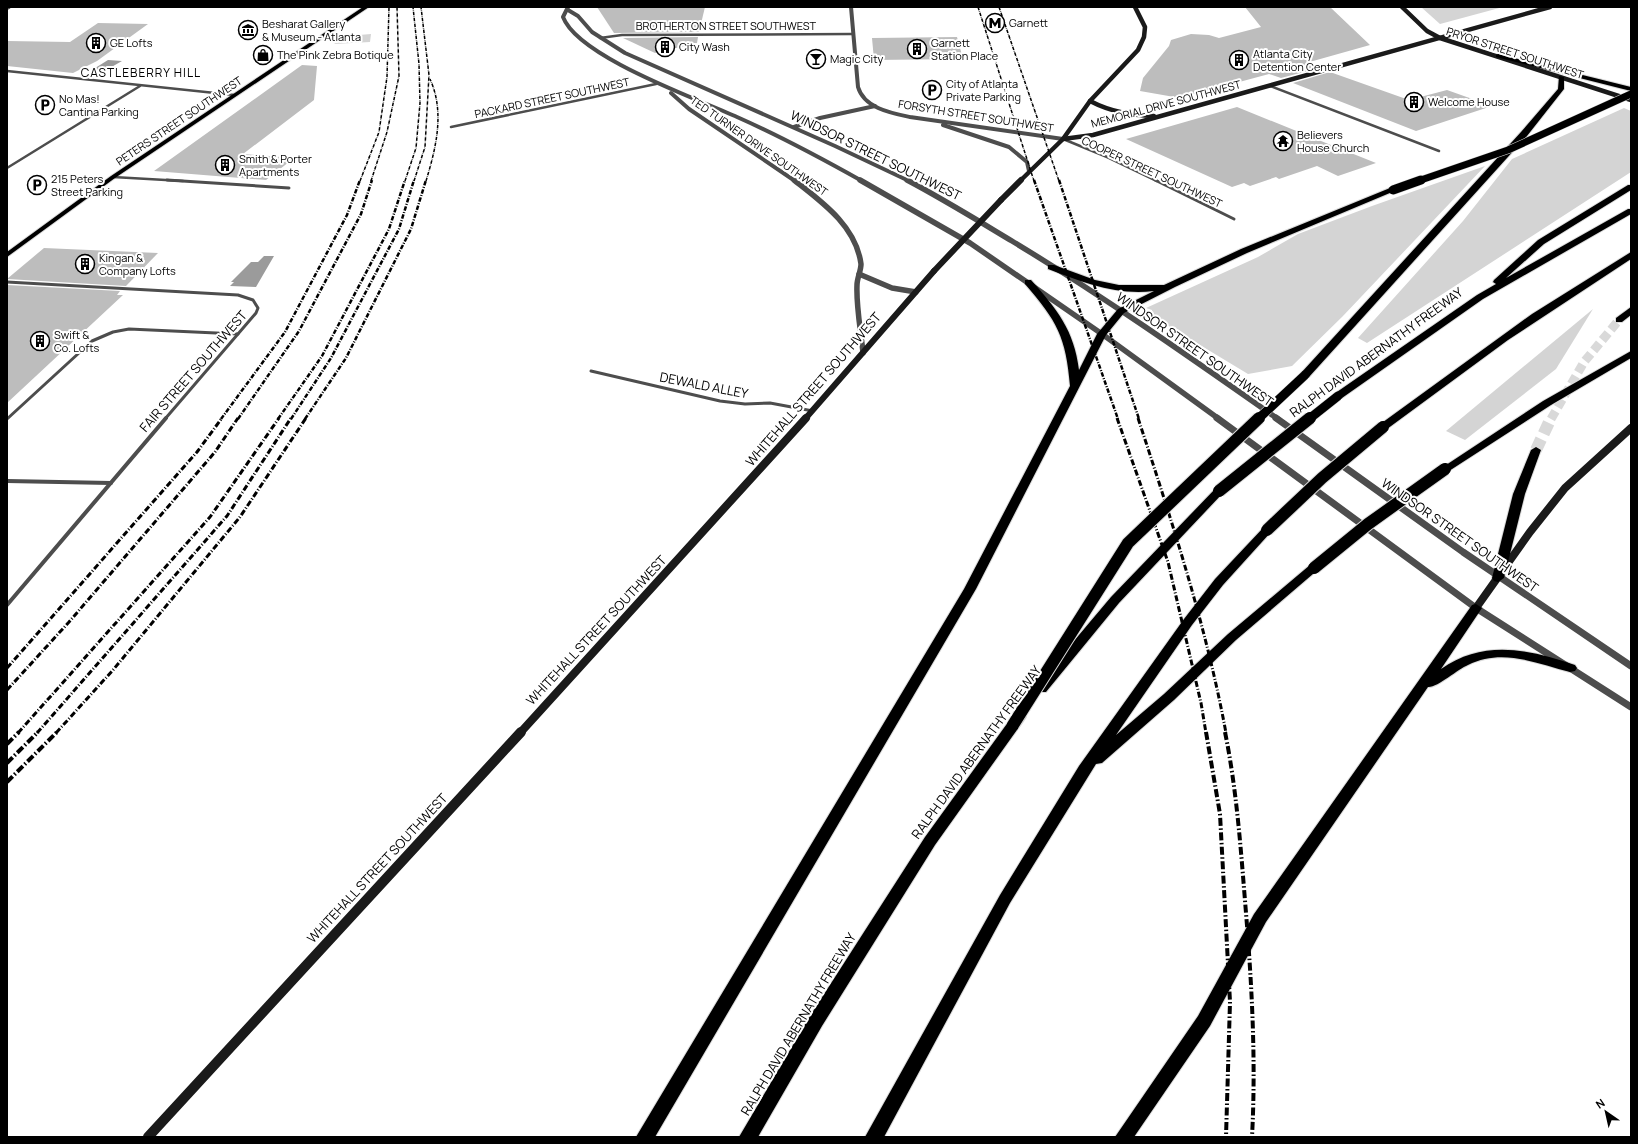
<svg xmlns="http://www.w3.org/2000/svg" width="1638" height="1144" font-family="Manrope,sans-serif">
<style>
.green{fill:#d4d4d4}
.water{fill:#9b9b9b}
.building{fill:#bdbdbd}
.lines{fill:none;stroke-linecap:round;stroke-linejoin:round}
.motorway-tunnel-far1{stroke:#d9d9d9;stroke-width:9;stroke-dasharray:9 4.5;stroke-linecap:butt}
.motorway-tunnel{stroke:#d9d9d9;stroke-width:12;stroke-dasharray:12 6;stroke-linecap:butt}
.primary-casing{stroke:#dbdbdb;stroke-width:2}
.motorway-casing{stroke:#dbdbdb;stroke-width:2}
.minor-far2{stroke:#4d4d4d;stroke-width:2.5}
.minor-far1{stroke:#4d4d4d;stroke-width:3}
.minor{stroke:#4d4d4d;stroke-width:4}
.tertiary-far2{stroke:#4d4d4d;stroke-width:4}
.tertiary-far1{stroke:#4d4d4d;stroke-width:5.5}
.tertiary{stroke:#4d4d4d;stroke-width:7}
.secondary-far3{stroke:#1a1a1a;stroke-width:4.5}
.secondary-far2{stroke:#1a1a1a;stroke-width:6}
.secondary-far1{stroke:#1a1a1a;stroke-width:8}
.secondary{stroke:#1a1a1a;stroke-width:10}
.primary{fill:#000;fill-rule:evenodd}
.motorway{fill:#000;fill-rule:evenodd}
.rail-far3{stroke:#000;stroke-width:1.5;stroke-dasharray:3.5 1 0.5 1;stroke-linecap:butt}
.rail-far2{stroke:#000;stroke-width:2.5;stroke-dasharray:4.5 1.5 1 1.5;stroke-linecap:butt}
.rail-far1{stroke:#000;stroke-width:3;stroke-dasharray:6 2 1 2;stroke-linecap:butt}
.rail{stroke:#000;stroke-width:4;stroke-dasharray:8 2.5 1.5 2.5;stroke-linecap:butt}
.motorway-bridge-far2-casing{stroke:#dbdbdb;stroke-width:8;stroke-linecap:butt}
.motorway-bridge-far1-casing{stroke:#dbdbdb;stroke-width:10;stroke-linecap:butt}
.motorway-bridge-casing{stroke:#dbdbdb;stroke-width:14;stroke-linecap:butt}
.secondary-bridge{stroke:#1a1a1a;stroke-width:6}
.motorway-bridge-far2{stroke:#000;stroke-width:7}
.motorway-bridge-far1{stroke:#000;stroke-width:9}
.motorway-bridge{stroke:#000;stroke-width:12}
.labels{text-anchor:middle;stroke-width:4;stroke-linejoin:round;paint-order:stroke}
.far-poi-label{font-size:11px;fill:#000;stroke:#fff;text-anchor:start}
.far-street-label{font-size:11px;fill:#000;stroke:#fff}
.far-neighbourhood-label{font-size:12px;letter-spacing:1px;fill:#000;stroke:#fff}
.street-label{font-size:13px;fill:#000;stroke:#fff}
</style>
<rect width="100%" height="100%" fill="#fff"/>
<g class="green">
<path d="M1421,7h82l-63,17z"/>
<path d="M371,34l-1,8 -36,2 13,-8z"/>
<path d="M1624,108l7,3v61l-264,171 -9,-5 105,-117 49,-62z"/>
<path d="M1485,166l-142,150 -51,50 -44,8 -96,-58v-6l-6,-2 112,-51 40,-23 74,-28z"/>
<path d="M1593,309l-37,60 -91,71 -19,-9z"/>
</g>
<g class="water">
<path d="M108,60l14,1 -14,8 -16,1z"/>
<path d="M264,256h10l-18,31 -26,-1 4,-4h-3l20,-20h7z"/>
</g>
<g class="building">
<path d="M597,7h108l-6,25 -85,1z"/>
<path d="M1245,7h85l40,38 -64,18 13,5 -38,10 -12,-4 -89,24 -40,-7 3,-13 26,-32 2,-6 20,-6 18,1 10,3 42,-11z"/>
<path d="M98,23l50,1 -51,37 -24,12 -66,-7v-25l63,1z"/>
<path d="M698,37l-1,6 -42,10 -32,-15z"/>
<path d="M957,37l6,22 -89,1 -2,-22z"/>
<path d="M302,65l15,1 -3,34 -71,54 51,4 -28,22 -112,-9z"/>
<path d="M1330,72l79,28 38,-10 45,16 -76,25 -123,-48z"/>
<path d="M1237,107l89,36 50,20 -38,13 -21,-10 -38,13 -3,-2 -26,9 -6,-3 -12,4 -106,-48z"/>
<path d="M44,248l114,5 -32,33 -119,-7z"/>
<path d="M7,285l113,6 -3,4h6l-116,108z"/>
</g>
<g class="lines">
<path class="motorway-tunnel-far1" d="M1551,419l33,-57 35,-42"/>
<path class="motorway-tunnel" d="M1536,450l15,-32"/>
<g class="primary-casing">
<path id="primary" d="M363,7h6l-254,171 -108,79v-5l104,-76z"/>
</g>
<g class="motorway-casing">
<g id="motorway">
<path d="M1498,54l133,33v4l-135,-34v-2z"/>
<path d="M1559,76l5,1v12l-37,47 -218,241h-8l-1,-2 1,-2 220,-241 37,-43z"/>
<path d="M1628,185h3v5l-87,54 -38,34 122,-69h3v5l-148,85 -141,99h-8l-1,-2 1,-2 143,-99 19,-11 -3,-2 1,-2 44,-40z"/>
<path d="M1390,188l7,2 -150,63 -72,34 -51,26 -18,22 -130,254 -321,548h-19l328,-548 106,-203c-4,-49 -13,-65 -45,-102v-4h6c26,29 43,50 48,90l18,-36 21,-25 36,-18c-37,5 -72,-9 -106,-22v-4h6l41,15 24,5h45l77,-36z"/>
<path d="M1631,252v7l-123,81 -121,89h-8l-1,-2 1,-2 153,-111z"/>
<path d="M1631,307v8l-9,7h-6v-4z"/>
<path d="M1631,351v7l-80,47 -102,66h-8l-1,-2 103,-68z"/>
<path d="M1536,447l5,3 -16,44 -21,84 -6,4 -4,-1 -2,-3 21,-84 18,-44z"/>
<path d="M1219,488l6,3 -2,2 -104,110 -73,89h-10l-2,-3 2,-3 75,-89 104,-108z"/>
<path d="M1267,527l4,1 2,2 -2,2 -48,53 -31,40 -76,110 48,-41 64,-60 82,-69h8l2,3 -84,72 -62,60 -72,63 -6,1 -86,139 -126,234h-19l135,-242 79,-129 105,-147 31,-40 48,-51z"/>
<path d="M1476,604l6,4 -41,61c42,-30 88,-20 134,-4l2,3 -2,3 -5,1c-34,-9 -68,-24 -102,-7 -10,4 -31,23 -40,22l-162,235 -56,104 -76,111h-19l83,-121 56,-102 218,-309z"/>
<path d="M1019,712l5,2 2,3 -2,3 -89,125 -113,181 -64,111h-19l71,-121 115,-179 89,-123z"/>
</g>
</g>
<g class="minor-far2">
<path d="M600,38l22,-3 230,-1"/>
<path d="M7,71l227,24"/>
<path d="M1270,86l169,65"/>
<path d="M451,127l205,-43"/>
<path d="M1063,139l44,18 50,24"/>
<path d="M7,168l133,-82"/>
<path d="M113,177l70,4"/>
</g>
<g class="minor-far1">
<path d="M167,180l122,8"/>
<path d="M1155,180l79,39"/>
<path d="M7,282l231,13 15,5 5,8 -2,5 -91,106"/>
<path d="M591,371l129,30 25,3 25,-1 43,8"/>
<path d="M7,419l85,-78 21,-9 16,-3 109,5"/>
</g>
<g class="minor">
<path d="M7,481l104,2"/>
<path d="M7,605l159,-187"/>
</g>
<g class="tertiary-far2">
<path d="M568,7l-5,10c15,40 135,82 174,100 43,19 84,41 125,64"/>
<path d="M851,7l7,80c6,21 33,26 52,30l153,22"/>
<path d="M7,8l2,-1"/>
<path d="M568,10l10,6 14,16 33,21 210,93 74,35"/>
<path d="M671,93l18,16 106,72"/>
<path d="M943,125l66,22 18,15 2,9"/>
<path d="M794,127l26,-9 55,-12"/>
</g>
<g class="tertiary-far1">
<path d="M794,180c28,22 62,46 67,84 0,7 -4,14 -4,21 -1,22 4,46 6,68"/>
<path d="M860,180l110,63 132,91 117,85"/>
<path d="M907,180c36,19 70,40 105,61 91,55 179,117 266,178"/>
<path d="M859,274l33,14 24,4"/>
</g>
<g class="tertiary">
<path d="M1217,418l259,190 155,99"/>
<path d="M1276,418l187,134 168,114"/>
</g>
<g class="secondary-far3">
<path d="M1402,7l25,24 13,7 191,62"/>
<path d="M1090,101c21,11 41,14 64,15"/>
<path d="M1063,139l30,-4 457,-128"/>
<path d="M1020,181l43,-42 27,-38 48,-51 6,-13 1,-10 -10,-20"/>
</g>
<g class="secondary-far2">
<path d="M1001,200l20,-20"/>
<path d="M805,419l129,-148"/>
</g>
<g class="secondary-far1">
<path d="M1476,608l54,-76 35,-44 66,-60"/>
<path d="M520,733l286,-315"/>
</g>
<path class="secondary" d="M148,1137l373,-405"/>
<use href="#primary" class="primary"/>
<use href="#motorway" class="motorway"/>
<g class="rail-far3">
<path d="M978,7l56,174"/>
<path d="M999,7l60,174"/>
<path d="M360,181l19,-49 8,-55 2,-70"/>
<path d="M371,181l16,-49 12,-56 -2,-69"/>
<path d="M405,181l11,-33 4,-45 -1,-39 -6,-57"/>
<path d="M414,181l11,-34 4,-72 -8,-68"/>
<path d="M426,181c10,-33 19,-69 4,-102"/>
</g>
<g class="rail-far2">
<path d="M1034,180l84,239"/>
<path d="M1059,180l80,239"/>
<path d="M221,419l64,-87 62,-117 13,-35"/>
<path d="M238,419l61,-88 62,-117 11,-34"/>
<path d="M278,419l44,-63 67,-127 16,-49"/>
<path d="M291,419l40,-61 68,-129 15,-49"/>
<path d="M305,419l41,-61 65,-129 15,-49"/>
</g>
<g class="rail-far1">
<path d="M1117,418l51,144 33,141 5,30"/>
<path d="M1138,418c34,104 68,207 88,315"/>
<path d="M7,668l190,-216 25,-34"/>
<path d="M7,690l62,-68 146,-170 23,-34"/>
<path d="M18,733l192,-216 69,-99"/>
<path d="M37,733l190,-217 64,-98"/>
<path d="M56,733l57,-63 127,-153 66,-99"/>
</g>
<g class="rail">
<path d="M1206,732l14,82 10,188 -4,135"/>
<path d="M1225,732c12,59 16,120 21,181 6,74 10,149 6,224"/>
<path d="M7,744l12,-12"/>
<path d="M7,763l31,-31"/>
<path d="M7,782l50,-50"/>
</g>
<g class="motorway-bridge-far2-casing">
<path id="motorway-bridge-far2" d="M1418,181l90,-31 123,-56"/>
</g>
<g class="motorway-bridge-far1-casing">
<g id="motorway-bridge-far1">
<path d="M1393,190l28,-10"/>
<path d="M1258,419l47,-44"/>
<path d="M1309,419l29,-23"/>
</g>
</g>
<g class="motorway-bridge-casing">
<g id="motorway-bridge">
<path d="M1219,491l91,-73"/>
<path d="M1267,530l55,-52 61,-51"/>
<path d="M1314,568l54,-44 77,-55"/>
<path d="M1013,725l115,-182 131,-125"/>
</g>
</g>
<path class="secondary-bridge" d="M934,271l67,-71"/>
<use href="#motorway-bridge-far2" class="motorway-bridge-far2"/>
<use href="#motorway-bridge-far1" class="motorway-bridge-far1"/>
<use href="#motorway-bridge" class="motorway-bridge"/>
</g>
<defs>
<g id="metro-ring" transform="scale(1)"><circle r="9.5" fill="#fff" stroke="#000" stroke-width="1.5"/><path d="M-5.5 5V-5H-3L0 0L3-5H5.5V5H3V-.5L0 4L-3-.5V5Z" fill="#000"/></g>
<g id="museum-ring" transform="scale(1)"><circle r="9.5" fill="#fff" stroke="#000" stroke-width="1.5"/><path d="M0-6L6-3V-2H-6V-3ZM-5-1h2V3h-2ZM-1-1h2V3h-2ZM3-1h2V3H3ZM-6 4H6V6H-6Z" fill="#000"/></g>
<g id="building-ring" transform="scale(1)"><circle r="9.5" fill="#fff" stroke="#000" stroke-width="1.5"/><path d="M-4-6H4V6H1V3H-1V6H-4ZM-2.5-4.3h1.7v1.8h-1.7ZM.8-4.3h1.7v1.8H.8ZM-2.5-1h1.7V.8h-1.7ZM.8-1h1.7V.8H.8Z" fill="#000"/></g>
<g id="shop-ring" transform="scale(1)"><circle r="9.5" fill="#fff" stroke="#000" stroke-width="1.5"/><path d="M-5-2.5h2.3a2.7 3.5 0 0 1 5.4 0H5L5.5 6h-11ZM-1.5-2.5h3a1.5 2.3 0 0 0-3 0Z" fill="#000"/></g>
<g id="bar-ring" transform="scale(1)"><circle r="9.5" fill="#fff" stroke="#000" stroke-width="1.5"/><path d="M-6-5H6L.8 .8V4.5H3.5V6h-7V4.5H-.8V.8Z" fill="#000"/></g>
<g id="parking-ring" transform="scale(1)"><circle r="9.5" fill="#fff" stroke="#000" stroke-width="1.5"/><path d="M-3.5-5.5H1a3.5 3.5 0 0 1 0 7H-1V5.5H-3.5ZM-1-3.4V-.6H.8a1.4 1.4 0 0 0 0-2.8Z" fill="#000"/></g>
<g id="temple-ring" transform="scale(1)"><circle r="9.5" fill="#fff" stroke="#000" stroke-width="1.5"/><path d="M0-6L5-2H3V0L6.5 2.5H4V6H1.5V3h-3V6H-4V2.5H-6.5L-3 0V-2H-5Z" fill="#000"/></g>
</defs>
<g fill-rule="evenodd">
<use href="#metro-ring" x="995" y="23"/>
<use href="#museum-ring" x="248" y="30"/>
<use href="#building-ring" x="96" y="43"/>
<use href="#building-ring" x="665" y="47"/>
<use href="#building-ring" x="917" y="49"/>
<use href="#shop-ring" x="263" y="55"/>
<use href="#bar-ring" x="816" y="59"/>
<use href="#building-ring" x="1239" y="60"/>
<use href="#parking-ring" x="932" y="90"/>
<use href="#building-ring" x="1414" y="102"/>
<use href="#parking-ring" x="45" y="105"/>
<use href="#temple-ring" x="1283" y="141"/>
<use href="#building-ring" x="225" y="165"/>
<use href="#parking-ring" x="37" y="185"/>
<use href="#building-ring" x="85" y="264"/>
<use href="#building-ring" x="40" y="341"/>
</g>
<g class="labels">
<g class="far-poi-label">
<text x="1009" y="27">Garnett</text>
<text x="262" y="28">Besharat Gallery<tspan x="262" dy="13">&amp; Museum - Atlanta</tspan></text>
<text x="110" y="47">GE Lofts</text>
<text x="931" y="47">Garnett<tspan x="931" dy="13">Station Place</tspan></text>
<text x="679" y="51">City Wash</text>
<text x="1253" y="58">Atlanta City<tspan x="1253" dy="13">Detention Center</tspan></text>
<text x="277" y="59">The Pink Zebra Botique</text>
<text x="830" y="63">Magic City</text>
<text x="946" y="88">City of Atlanta<tspan x="946" dy="13">Private Parking</tspan></text>
<text x="59" y="103">No Mas!<tspan x="59" dy="13">Cantina Parking</tspan></text>
<text x="1428" y="106">Welcome House</text>
<text x="1297" y="139">Believers<tspan x="1297" dy="13">House Church</tspan></text>
<text x="239" y="163">Smith &amp; Porter<tspan x="239" dy="13">Apartments</tspan></text>
<text x="51" y="183">215 Peters<tspan x="51" dy="13">Street Parking</tspan></text>
<text x="99" y="262">Kingan &amp;<tspan x="99" dy="13">Company Lofts</tspan></text>
<text x="54" y="339">Swift &amp;<tspan x="54" dy="13">Co. Lofts</tspan></text>
</g>
<g class="far-street-label">
<text x="726" y="30">BROTHERTON STREET SOUTHWEST</text>
<text transform="translate(1515 53) rotate(18)" y="4">PRYOR STREET SOUTHWEST</text>
<text transform="translate(552 98) rotate(-12)" y="4">PACKARD STREET SOUTHWEST</text>
<text transform="translate(1166 104) rotate(-15)" y="4">MEMORIAL DRIVE SOUTHWEST</text>
<text transform="translate(976 116) rotate(9)" y="4">FORSYTH STREET SOUTHWEST</text>
<text transform="translate(179 121) rotate(-34)" y="4">PETERS STREET SOUTHWEST</text>
<text transform="translate(759 146) rotate(35)" y="4">TED TURNER DRIVE SOUTHWEST</text>
<text transform="translate(1152 172) rotate(25)" y="4">COOPER STREET SOUTHWEST</text>
</g>
<g class="far-neighbourhood-label">
<text x="141" y="77">CASTLEBERRY HILL</text>
</g>
<g class="street-label">
<text transform="translate(876 155) rotate(26)" y="5">WINDSOR STREET SOUTHWEST</text>
<text transform="translate(1195 349) rotate(35)" y="5">WINDSOR STREET SOUTHWEST</text>
<text transform="translate(1376 352) rotate(-36)" y="5">RALPH DAVID ABERNATHY FREEWAY</text>
<text transform="translate(193 371) rotate(-49)" y="5">FAIR STREET SOUTHWEST</text>
<text transform="translate(704 385) rotate(11)" y="5">DEWALD ALLEY</text>
<text transform="translate(813 389) rotate(-49)" y="5">WHITEHALL STREET SOUTHWEST</text>
<text transform="translate(1460 535) rotate(35)" y="5">WINDSOR STREET SOUTHWEST</text>
<text transform="translate(596 630) rotate(-47)" y="5">WHITEHALL STREET SOUTHWEST</text>
<text transform="translate(976 752) rotate(-54)" y="5">RALPH DAVID ABERNATHY FREEWAY</text>
<text transform="translate(377 868) rotate(-47)" y="5">WHITEHALL STREET SOUTHWEST</text>
<text transform="translate(798 1024) rotate(-59)" y="5">RALPH DAVID ABERNATHY FREEWAY</text>
</g>
</g>
<rect width="1638" height="1144" fill="none" stroke="#000000" stroke-width="16"/>
<g transform="translate(1606 1112) rotate(326)" stroke="#ffffff" stroke-width="3" paint-order="stroke">
<path d="M0-3L7 15L0 10L-7 15Z" fill="#000000"/>
<text y="-6" font-size="11" font-weight="bold" text-anchor="middle" fill="#000000">N</text>
</g>
</svg>
